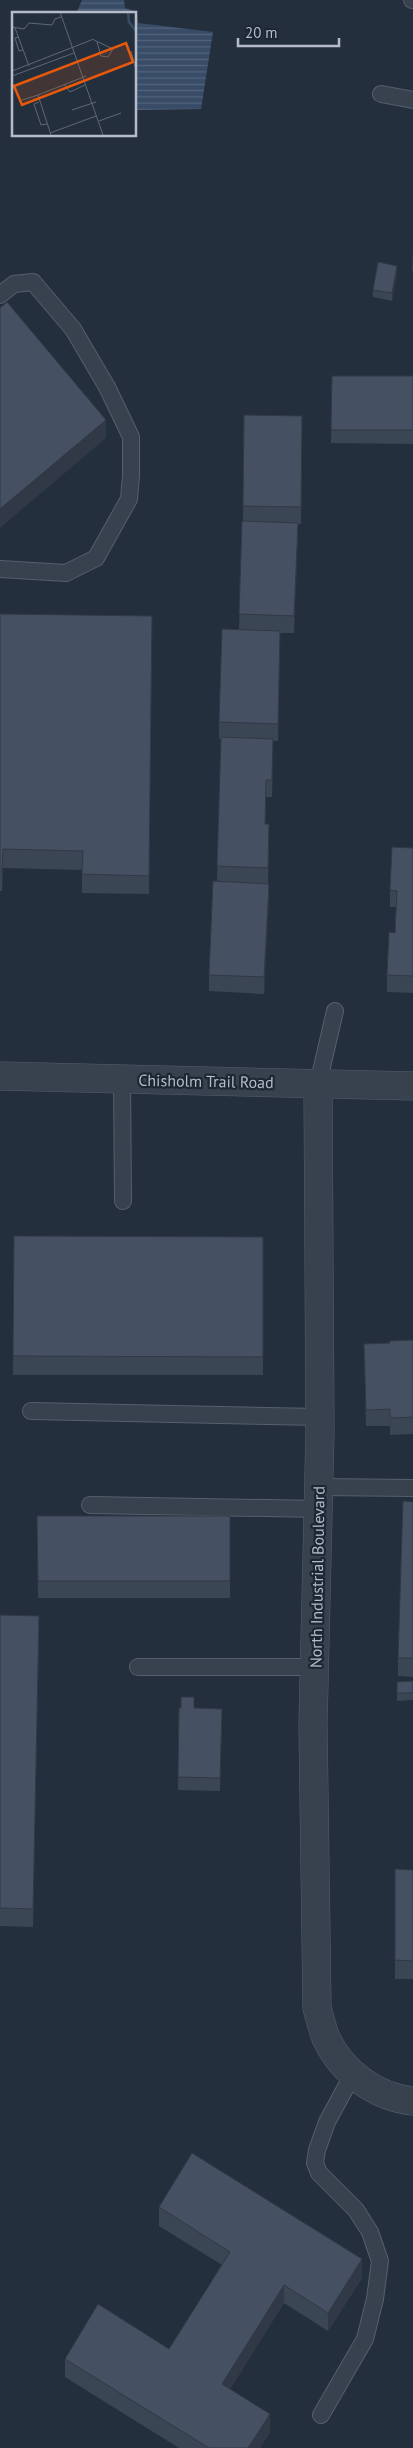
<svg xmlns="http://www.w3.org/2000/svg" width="413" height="2448" font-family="'PT Sans',sans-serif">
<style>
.water{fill:url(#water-rules)}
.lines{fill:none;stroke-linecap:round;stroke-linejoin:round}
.service-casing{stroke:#565f6c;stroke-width:18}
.minor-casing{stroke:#565f6c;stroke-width:29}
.tertiary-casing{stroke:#565f6c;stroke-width:29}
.service{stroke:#38414e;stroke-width:16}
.minor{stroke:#38414e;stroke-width:28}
.tertiary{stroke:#38414e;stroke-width:28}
.wall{fill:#3b4654}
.shaded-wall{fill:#303945}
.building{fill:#455162;stroke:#303945}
.labels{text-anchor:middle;stroke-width:4.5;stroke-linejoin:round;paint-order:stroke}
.street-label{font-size:16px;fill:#b4bcc9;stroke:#1d2633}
.inset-river{fill:none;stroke:#394c67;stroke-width:2.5}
.inset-road{fill:none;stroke:#5e6776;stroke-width:1}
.view{fill:#e8590c;fill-opacity:0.15;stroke:#e8590c;stroke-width:2.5}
.inset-edge{fill:none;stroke:#b4bcc9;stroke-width:2.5}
</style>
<defs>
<pattern id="water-rules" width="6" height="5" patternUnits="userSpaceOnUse" patternTransform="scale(1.25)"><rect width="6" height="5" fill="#394c67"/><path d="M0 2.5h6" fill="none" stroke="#53647b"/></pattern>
</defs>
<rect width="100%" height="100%" fill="#242f3e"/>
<path class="water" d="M82,0h42l1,8 12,4 1,11 75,9 -12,77 -66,1v-96h-59z"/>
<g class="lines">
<g class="service-casing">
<g id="service">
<path d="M412,0h1"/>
<path d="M381,94l32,6"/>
<path d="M0,295l14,-11 19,-2 40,47 34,58 24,50v39l-2,23 -33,59 -30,15 -66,-4"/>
<path d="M122,1079l1,122"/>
<path d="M318,1084l17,-73"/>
<path d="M31,1411l289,6"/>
<path d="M319,1487l94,1"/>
<path d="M90,1505l229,4"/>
<path d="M138,1667h177"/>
<path d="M321,2415l44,-76 10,-40 5,-38 -10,-29 -14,-22 -37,-37 -4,-10 2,-13 10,-28 26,-48"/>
</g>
</g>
<g class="minor-casing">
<path id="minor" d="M318,1084l2,347 -7,293 4,284c3,10 5,20 9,30 16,34 49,59 87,63"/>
</g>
<g class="tertiary-casing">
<path id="tertiary" d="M0,1076l413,10"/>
</g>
<use href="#service" class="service"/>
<use href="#minor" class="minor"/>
<use href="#tertiary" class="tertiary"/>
</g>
<g class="wall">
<path d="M413,246v25h-1z"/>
<path d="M397,273l-5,28 -19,-4v-7z"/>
<path d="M332,376h81v68l-82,-1z"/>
<path d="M244,415l58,1 -1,108h-3l-4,109h-14l-2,108h-5l-1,56h-6l-1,27 4,17 -1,43 1,16 -5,94 -55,-3v-16l8,-94 4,-142h-2v-17l20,-93 4,-108z"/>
<path d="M0,614l152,2 -3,278 -67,-1v-23l-79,-2 -1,23h-2z"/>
<path d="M413,848v145l-26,-1v-17l8,-42 1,-26h-6v-17z"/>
<path d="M14,1236l249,1v138h-250z"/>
<path d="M413,1340v94l-23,1v-9h-24l-2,-82 25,-1z"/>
<path d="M413,1502v175l-15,-1v-18z"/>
<path d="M37,1516h193v82h-192z"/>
<path d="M0,1615l39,19 -6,293 -33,-1z"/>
<path d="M413,1681v19l-16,1v-19z"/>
<path d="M179,1708l43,1 -2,82 -42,-1z"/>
<path d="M395,1869l18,1v109h-18z"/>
<path d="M159,2207l203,71 -34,53 -44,-28 -54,86 40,43 -10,16h-81l-114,-71v-18l104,-10 53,-84 -63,-39z"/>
</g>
<g class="shaded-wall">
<path d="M397,266v7l-5,28v-8z"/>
<path d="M106,420v18l-106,90v-19z"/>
<path d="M298,523v17l-4,93v-17z"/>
<path d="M273,739v17l-1,41v-17z"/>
<path d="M3,849v19l-1,23v-19z"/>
<path d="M269,884v16l-5,94v-17z"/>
<path d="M39,1616v18l-6,293v-18z"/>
<path d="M362,2259v19l-34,53v-18z"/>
<path d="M284,2285v18l-62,99v-18z"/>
<path d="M270,2414v18l-10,16h-12z"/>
</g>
<g class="building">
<path d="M378,262l19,4 -5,27 -19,-3z"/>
<path d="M7,302l99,118 -106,89v-201z"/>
<path d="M332,376h81v54h-82z"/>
<path d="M244,415l58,1 -1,91 -58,-1z"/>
<path d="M242,521l56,2 -4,93 -55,-2z"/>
<path d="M0,614l152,2 -3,260 -67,-2 1,-23 -80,-2 -1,23h-2z"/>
<path d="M222,629l58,2 -2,93 -59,-2z"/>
<path d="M221,737l52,2 -1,41h-6l-1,44h4l-1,44 -51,-2z"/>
<path d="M392,847l21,1v128l-26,-1 2,-43 6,1 2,-42 -7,-1z"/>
<path d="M213,881l56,3 -5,93 -55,-2z"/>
<path d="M14,1236l249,1v120l-250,-1z"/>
<path d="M413,1340v77l-23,1v-9l-24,1 -2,-66 26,-1 -1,-2z"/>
<path d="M403,1501l10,1v156h-15z"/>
<path d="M37,1516h193v65h-192z"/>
<path d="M0,1615l39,1 -6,293 -33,-1z"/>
<path d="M413,1681v12h-16v-11z"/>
<path d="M181,1697h13v11l28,1 -2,69 -42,-1 1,-69h2z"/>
<path d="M395,1869l18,1v91l-18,-1z"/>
<path d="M192,2153l170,106 -34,54 -44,-28 -62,99 48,30 -22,34h-39l-144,-89 33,-55 71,45 61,-97 -71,-45z"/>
</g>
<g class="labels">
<g class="street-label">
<text transform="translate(206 1081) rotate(1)" y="6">Chisholm Trail Road</text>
<text transform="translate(317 1577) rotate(-89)" y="6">North Industrial Boulevard</text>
</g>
</g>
<g transform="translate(12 12)">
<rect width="124" height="124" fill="#242f3e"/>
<path class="inset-river" d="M116,0l1,10 7,9"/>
<path class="inset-road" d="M48,0l43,123M0,15l12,2 5,-6 23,2 3,-6 6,-2M3,16l14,38M7,25l-4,1 4,13 4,-1M82,28l19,9 -5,8 -7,-1 -4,-14M119,39l5,19M0,59l82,-32M0,64l62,-23M52,72l6,8 15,-7M10,88l16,-5M27,90l-5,2 7,21 6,-1M60,98l24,-8M87,109l22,-8M38,121l46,-17M39,123l-13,-40 48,-19"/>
<path class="view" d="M114,31l7,19 -111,43 -8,-19z"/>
<rect width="124" height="124" class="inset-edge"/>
</g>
<path d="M238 38v8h101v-8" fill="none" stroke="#b4bcc9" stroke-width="2.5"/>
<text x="245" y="38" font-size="15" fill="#b4bcc9" stroke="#1d2633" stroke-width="4" paint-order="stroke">20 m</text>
</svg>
